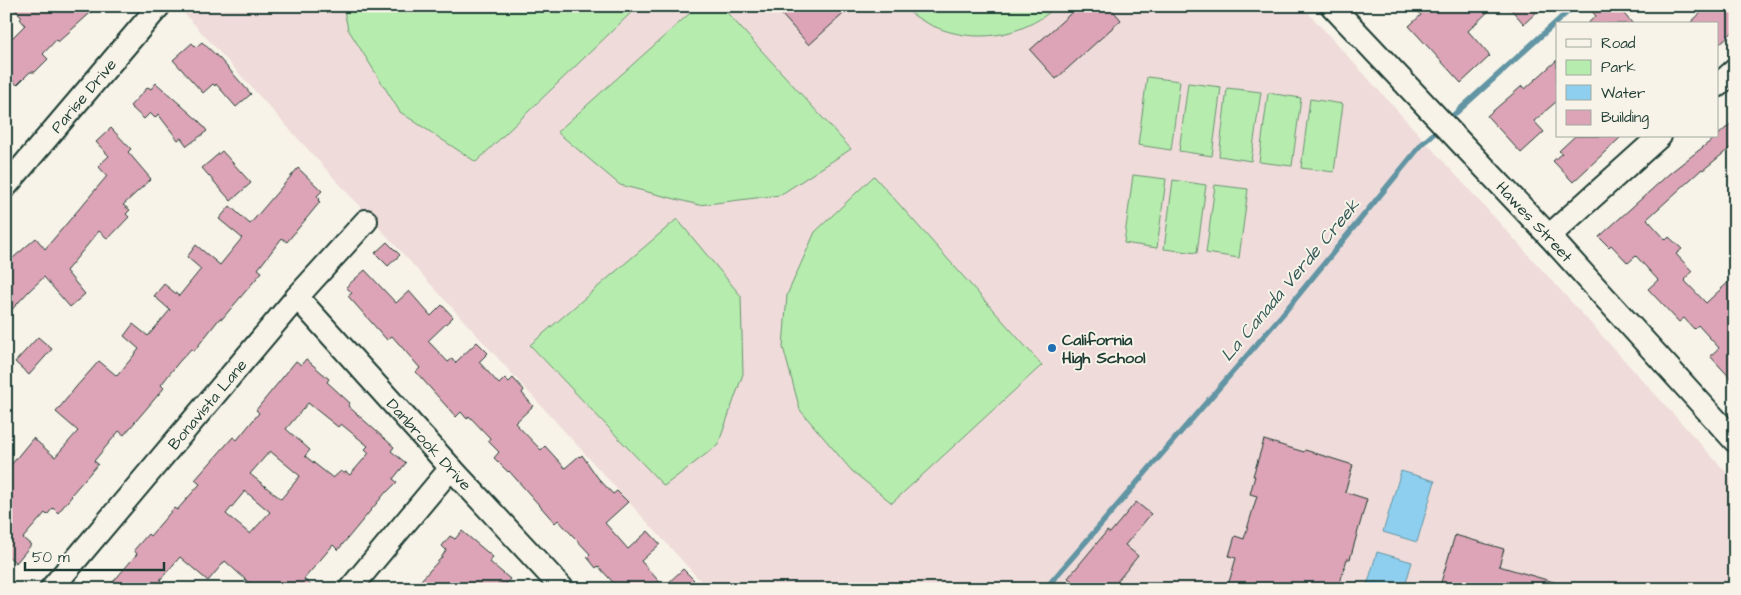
<svg xmlns="http://www.w3.org/2000/svg" width="1741" height="595" font-family="'Architects Daughter',sans-serif">
<style>
.built{fill:#efdbd9}
.green{fill:#b6ecae;stroke:#6a9471}
.water{fill:#8ecfef;stroke:#6295a4}
.lines{fill:none;stroke-linecap:round;stroke-linejoin:round}
.stream{stroke:#6295a4;stroke-width:5.5}
.building{fill:#dca4b6;stroke:#1f3d34;fill-rule:evenodd}
.minor-casing{stroke:#1f3d34;stroke-width:26}
.minor{stroke:#f7f3e8;stroke-width:22}
.poi-dot{fill:#1f6fb2;stroke:#f7f3e8;stroke-width:2}
.labels{text-anchor:middle;stroke-width:4;stroke-linejoin:round;paint-order:stroke}
.street-label{font-size:16px;fill:#1f3d34;stroke:#f7f3e8}
.poi-label{font-size:16px;font-weight:bold;fill:#1f3d34;stroke:#f7f3e8;text-anchor:start}
.water-label{font-size:18px;font-style:italic;fill:#355a59;stroke:#f7f3e8}
</style>
<rect width="100%" height="100%" fill="#f7f3e8"/>
<filter id="ink" filterUnits="userSpaceOnUse"><feTurbulence type="fractalNoise" baseFrequency=".02" numOctaves="2"/><feDisplacementMap in="SourceGraphic" scale="10" xChannelSelector="R" yChannelSelector="G"/><feConvolveMatrix kernelMatrix="1 2 1 2 8 2 1 2 1" color-interpolation-filters="sRGB"/></filter>
<g filter="url(#ink)">
<path class="built" d="M190,6h1112l433,476v107h-1027l-525,-577z"/>
<g class="green">
<path d="M343,6h295l-162,156 -76,-50 -52,-83z"/>
<path d="M698,6h23l130,143 -71,46 -81,10 -79,-20 -63,-53z"/>
<path d="M902,6h52l25,4 25,-4h53c-45,41 -111,39 -155,0z"/>
<path d="M1147,77l33,4 -9,69 -33,-5z"/>
<path d="M1188,83l33,4 -9,69 -33,-5z"/>
<path d="M1227,88l34,4 -10,69 -32,-5z"/>
<path d="M1268,93l33,5 -9,68 -33,-4z"/>
<path d="M1310,99l33,5 -9,68 -33,-4z"/>
<path d="M1133,175l33,4 -9,69 -33,-5z"/>
<path d="M874,176l168,189 -150,138 -40,-32 -52,-61 -17,-63 4,-52 28,-63z"/>
<path d="M1173,180l33,5 -9,68 -33,-4z"/>
<path d="M1215,185l33,4 -9,69 -33,-5z"/>
<path d="M677,219l64,77 2,78 -25,71 -54,41 -134,-141z"/>
</g>
<g class="water">
<path d="M1401,471l34,10 -18,61 -34,-10z"/>
<path d="M1377,552l35,10 -8,27h-38z"/>
</g>
<g class="lines">
<g class="stream">
<path d="M1447,121l127,-115"/>
<path d="M1045,589l237,-274 140,-171 18,-16"/>
</g>
</g>
<g class="building">
<path d="M12,6h86l-40,36 -2,-2 -13,14 5,5 -13,13h-5l-13,13 -11,-11v-30l19,-19 -5,-6 2,-2z"/>
<path d="M774,6h78l-43,39z"/>
<path d="M1079,6h30l12,14 -65,59 -26,-29z"/>
<path d="M1413,6h81l-26,25 22,25 -29,27 -52,-57 12,-11z"/>
<path d="M1508,6h35l-19,18z"/>
<path d="M1587,6h30l16,18h-46l9,-8z"/>
<path d="M1708,6h27v24l-18,16v-22h-28z"/>
<path d="M202,42l18,17 31,35 -15,13 -20,-23 -1,2 -2,-2 -10,9 -30,-33 19,-17 4,4z"/>
<path d="M1557,60v41l-23,20 10,11 -23,21 -34,-37 35,-30 3,3z"/>
<path d="M156,83l44,39 7,9 -20,15 -6,-8 -3,2 -20,-26 -3,4 -5,-5 -6,6 -14,-13 18,-19 3,2z"/>
<path d="M1735,120v24l-32,26 -1,-1 -55,50 19,21 3,-3 13,12 -6,5 16,17 -8,9 22,23 29,-27v107l-25,-27 9,-8 -21,-23 -4,4 -10,-11 -5,4 -31,-33 10,-9 -22,-24 -8,7 -17,-18 -2,2 -10,-10 71,-64 47,-37z"/>
<path d="M111,128l20,21 -3,3 23,27 -28,26 7,5 -4,4 3,3 -21,22 -9,-8 -33,40 19,23 -15,13 -26,-30 -15,14 -23,25v-52l30,-26 9,11 62,-73 -9,-10 11,-10 -13,-14z"/>
<path d="M1575,136h47l-49,46 -20,-21 9,-8 -3,-2z"/>
<path d="M222,151l29,32 -20,18 -29,-33z"/>
<path d="M298,168l24,23 -5,5 3,3 -2,2 2,1 -33,40 -5,-4 -24,31 4,3 -40,47 -2,-1 -26,33 -3,-2 -13,14 -17,22 3,3 -40,47 -5,-4 -25,30 4,3 -27,31 1,1 -14,17 -5,-5 -6,7 -2,-2 -22,25 8,7 -15,18 -8,-7 -2,2v-87l27,-33 22,19 23,-26 -22,-19 20,-25 23,-26 18,15 22,-27 -15,-13 9,-12 15,12 22,-26 -16,-14 10,-12 15,12 22,-27 -14,-12 9,-12 24,20 22,-27 -23,-19 11,-13 20,18z"/>
<path d="M387,242l13,13 -12,11 -13,-13z"/>
<path d="M365,270l31,33 13,-12 22,25 11,-11 11,12 -25,24 20,21 4,-3 3,4 22,-21 11,11 -9,9 20,22 6,-6 4,4 4,-4 11,12 -2,3 11,13 -18,17 26,27 4,-4 20,22 14,-12 1,1 2,-2 16,23 15,16 4,-3 11,11 -23,21 23,26 20,-18 12,13 -19,17 23,26 19,-18 11,11 -9,9h-66l-21,-23 -2,2 -9,-11 3,-3 -32,-34 -3,3 -46,-52 -1,1 -14,-14 5,-6 -11,-11 2,-3 -21,-22 -2,3 -6,-7 -5,5 -40,-45 4,-4 -28,-32 -5,4 -39,-44 4,-3 -6,-6z"/>
<path d="M38,337l14,12 -23,26 -14,-13z"/>
<path d="M306,359l23,20 -2,3 23,21 -2,3 46,41 -3,4 15,12 -13,16 4,3 -10,10h-1l-48,58 -5,-5 -29,34 11,10h-59l-31,-28 -17,20 -28,-24 -20,23 10,9h-63l30,-35 -3,-4 14,-16 2,2 24,-28 3,2 23,-26 -5,-4 38,-43 4,3 22,-27 -3,-3 40,-49 5,4zM308,403l30,24 3,-3 27,22 -3,3 4,4 -19,22 -4,-3 -2,1 -3,-2 -8,7 -28,-22 5,-6 -24,-21zM270,451l30,25 -19,23 -31,-25zM245,491l25,21 -20,22 -24,-20z"/>
<path d="M1264,440l40,12 1,-2 48,15 -8,27 22,7 -17,60h-3l-9,30h-111l9,-31 -7,-2 6,-20 9,3 13,-43 -7,-2 5,-18h-2z"/>
<path d="M1136,502l15,12 -26,31 13,11 -27,33h-29l-14,-11 39,-47 3,2z"/>
<path d="M462,531l31,26 -3,5 20,17 -8,10h-89l28,-31 5,-8 -4,-4 8,-10 5,3z"/>
<path d="M1455,535l49,14 -5,17 65,19 -1,4h-124z"/>
</g>
<g class="lines">
<g class="minor-casing">
<g id="minor">
<path id="s1" d="M1332,6l217,230 186,205"/>
<path d="M1717,86l18,-16"/>
<path id="s2" d="M6,186l153,-180"/>
<path d="M1549,236l111,-100"/>
<path id="s3" d="M297,297l154,171 112,121"/>
<path id="s4" d="M51,589l246,-292 69,-76"/>
<path d="M350,589l101,-121"/>
</g>
</g>
<use href="#minor" class="minor"/>
</g>
</g>
<circle class="poi-dot" cx="1052" cy="348" r="5"/>
<g class="labels">
<g class="street-label">
<text dy="6" stroke="none"><textPath href="#s2" startOffset="119">Parise Drive</textPath></text>
<text dy="6" stroke="none"><textPath href="#s1" startOffset="296">Hawes Street</textPath></text>
<text dy="6" stroke="none"><textPath href="#s4" startOffset="242">Bonavista Lane</textPath></text>
<text dy="6" stroke="none"><textPath href="#s3" startOffset="198">Danbrook Drive</textPath></text>
</g>
<g class="poi-label">
<text x="1062" y="345">California<tspan x="1062" dy="18">High School</tspan></text>
</g>
<g class="water-label">
<text transform="translate(1290 280) rotate(-50)" y="6">La Canada Verde Creek</text>
</g>
</g>
<rect width="1741" height="595" fill="none" stroke="#f7f3e8" stroke-width="25"/>
<rect x="12" y="12" width="1716" height="570" fill="none" stroke="#1f3d34" stroke-width="2" filter="url(#ink)"/>
<rect x="1556" y="22" width="162" height="115" fill="#f7f3e8" stroke="#a1aaa0"/>
<rect x="1566" y="39" width="25" height="8" fill="#f7f3e8" stroke="#a1aaa0"/>
<text x="1601" y="48" font-size="15" fill="#1f3d34">Road</text>
<rect x="1566" y="60" width="25" height="15" fill="#b6ecae" stroke="#a1aaa0"/>
<text x="1601" y="72" font-size="15" fill="#1f3d34">Park</text>
<rect x="1566" y="85" width="25" height="15" fill="#8ecfef" stroke="#a1aaa0"/>
<text x="1601" y="98" font-size="15" fill="#1f3d34">Water</text>
<rect x="1566" y="110" width="25" height="15" fill="#dca4b6" stroke="#a1aaa0"/>
<text x="1601" y="122" font-size="15" fill="#1f3d34">Building</text>
<path d="M25 562v8h139v-8" fill="none" stroke="#1f3d34" stroke-width="2.5"/>
<text x="32" y="562" font-size="15" fill="#1f3d34" stroke="#f7f3e8" stroke-width="4" paint-order="stroke">50 m</text>
</svg>
